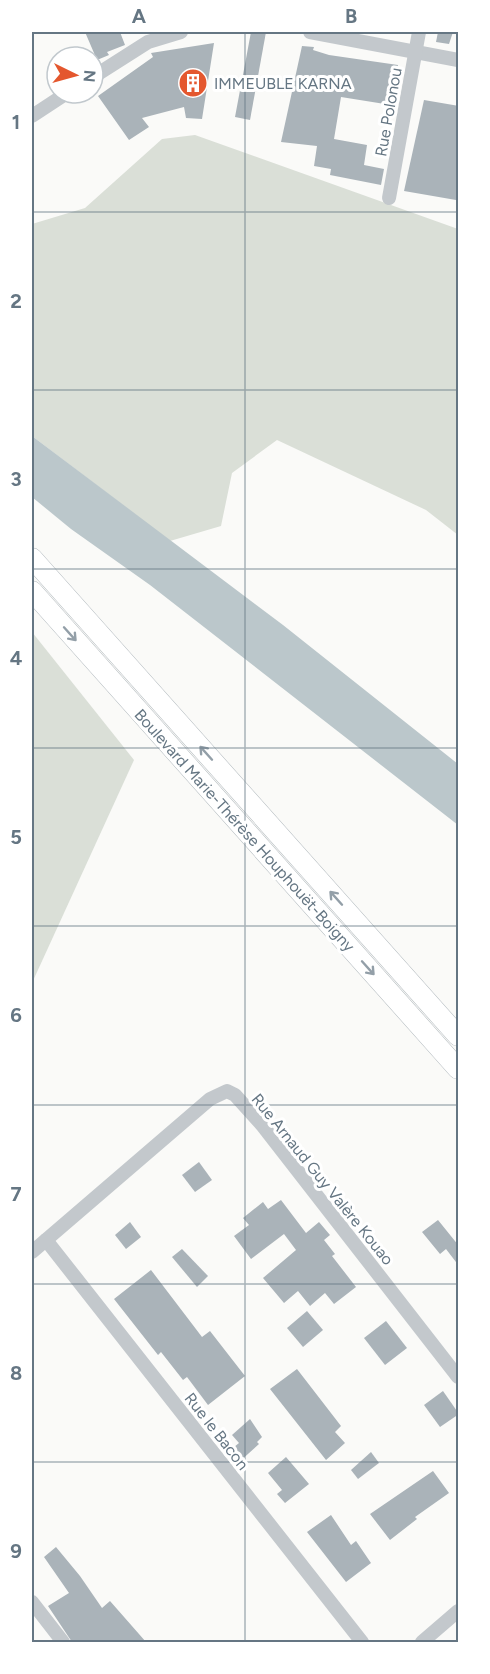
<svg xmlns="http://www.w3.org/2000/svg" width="490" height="1674" font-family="Figtree,sans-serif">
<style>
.green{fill:#dadfd7}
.water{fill:#bbc7cb}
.building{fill:#aab3b9}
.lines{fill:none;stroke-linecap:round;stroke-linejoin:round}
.secondary-casing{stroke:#b3babf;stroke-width:21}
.street{stroke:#c3c8cc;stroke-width:14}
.secondary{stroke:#fff;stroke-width:20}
.oneway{stroke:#939fa8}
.grid{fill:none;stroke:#657683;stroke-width:1.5;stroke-opacity:0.55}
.labels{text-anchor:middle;stroke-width:6;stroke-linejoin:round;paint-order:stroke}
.poi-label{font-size:16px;fill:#657683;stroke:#fff;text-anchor:start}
.street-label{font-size:16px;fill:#657683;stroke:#fff}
.neatline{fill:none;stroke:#657683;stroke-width:2}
.grid-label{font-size:20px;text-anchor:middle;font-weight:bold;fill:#657683}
</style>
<rect width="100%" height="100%" fill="#fafaf8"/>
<g class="green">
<path d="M195,135l263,94v306l-32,-25 -149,-70 -45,33 -11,53 -51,15 -138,-105v-212l53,-16 77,-69z"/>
<path d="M32,632l102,128 -102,223z"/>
</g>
<path class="water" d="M32,436l251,189 175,139v61l-308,-240 -79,-56 -39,-32z"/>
<g class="building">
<path d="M85,32h35l5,13 -18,7 2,3 -12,5z"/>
<path d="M251,32h15l-16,88 -15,-3z"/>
<path d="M438,32h15l-4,12 -13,-2z"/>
<path d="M214,43l-12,76 -16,-1 -2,-11 -42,11 7,9 -20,13 -31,-44 55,-39 -2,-4z"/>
<path d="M302,46l12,1 -1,3 16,5 69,10 -7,40 -50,-8 -7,42 33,6 -3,20 20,4 -3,16 -51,-10 1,-6 -17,-3 3,-20 -36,-4z"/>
<path d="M424,100l35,6 -3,94 -52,-9z"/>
<path d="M199,1162l13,18 -17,12 -13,-17z"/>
<path d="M281,1200l25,33 13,-11 11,13 -6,5 11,14 -3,2 24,31 -22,17 -9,-11 -15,13 -12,-15 -14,12 -21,-25 33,-28 -12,-16 -33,25 -17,-23 15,-11 -6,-7 20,-16 5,7z"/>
<path d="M438,1220l21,26v20l-13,-17 -6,5 -18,-22z"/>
<path d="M130,1222l11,15 -15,12 -11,-14z"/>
<path d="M182,1249l26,27 -11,11 -25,-30z"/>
<path d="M151,1270l51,67 8,-6 35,45 -37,29 -21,-28 -4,3 -22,-28 -3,3 -44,-56z"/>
<path d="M307,1311l16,19 -20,17 -16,-19z"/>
<path d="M386,1321l21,27 -22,17 -21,-27z"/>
<path d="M297,1369l44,57 -6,6 10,11 -19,17 -56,-71z"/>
<path d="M443,1391l16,23 -19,13 -16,-22z"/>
<path d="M250,1419l12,18 -5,5 2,2 -21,19 -10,-11 11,-9 -7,-8z"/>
<path d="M371,1452l8,11 -21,16 -7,-9z"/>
<path d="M286,1457l23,27 -24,19 -8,-9 5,-4 -14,-17z"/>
<path d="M433,1471l16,22 -34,24 2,2 -27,21 -20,-26z"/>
<path d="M331,1515l20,30 5,-4 15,22 -25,19 -39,-50z"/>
<path d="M56,1547l24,29 22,32 8,-7 36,41h-74l-24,-36 21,-13 -25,-36z"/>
</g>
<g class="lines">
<g class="secondary-casing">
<g id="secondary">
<path d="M32,558l426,478"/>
<path d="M32,591l426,478"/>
</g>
</g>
<g class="street">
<path d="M310,32l148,28"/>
<path d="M93,77l55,-35 33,-10"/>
<path d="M32,116l35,-23"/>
<path d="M389,198l30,-166"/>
<path d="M46,1240l316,402"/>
<path d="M32,1252l178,-153 17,-8 8,4 27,30 196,252"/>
<path d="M32,1602l31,40"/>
<path d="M422,1642l36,-31"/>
</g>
<use href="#secondary" class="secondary"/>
</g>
<defs><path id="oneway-shaft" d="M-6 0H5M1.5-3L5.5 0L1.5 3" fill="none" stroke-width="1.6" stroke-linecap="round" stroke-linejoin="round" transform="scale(1.5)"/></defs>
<g class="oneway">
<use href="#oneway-shaft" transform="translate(70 634) rotate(48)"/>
<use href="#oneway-shaft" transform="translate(206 753) rotate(-132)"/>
<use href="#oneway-shaft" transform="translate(336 898) rotate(-132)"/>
<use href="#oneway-shaft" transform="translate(368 968) rotate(48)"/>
</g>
<path class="grid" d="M245,32v1610M32,212h426M32,390h426M32,569h426M32,748h426M32,926h426M32,1105h426M32,1284h426M32,1462h426"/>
<defs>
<g id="building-disc" transform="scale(1.5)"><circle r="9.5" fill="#e4572e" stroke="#fff"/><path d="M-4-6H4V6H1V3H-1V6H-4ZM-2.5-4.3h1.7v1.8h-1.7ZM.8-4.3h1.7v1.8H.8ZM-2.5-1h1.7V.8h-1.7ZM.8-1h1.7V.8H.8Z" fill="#fff"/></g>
</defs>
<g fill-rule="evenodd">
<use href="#building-disc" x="193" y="83"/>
</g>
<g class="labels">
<g class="poi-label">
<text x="214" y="89">IMMEUBLE KARNA</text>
</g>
<g class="street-label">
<text transform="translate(388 112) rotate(-80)" y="6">Rue Polonou</text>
<text transform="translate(245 830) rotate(48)" y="6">Boulevard Marie-Thérèse Houphouët-Boigny</text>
<text transform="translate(323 1179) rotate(51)" y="6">Rue Arnaud Guy Valère Kouao</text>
<text transform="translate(217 1431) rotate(52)" y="6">Rue le Bacon</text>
</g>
</g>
<rect width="490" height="1674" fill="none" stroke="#ffffff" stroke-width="66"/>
<g transform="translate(75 75) rotate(95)"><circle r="28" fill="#ffffff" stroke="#c1c8cd" stroke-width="1.5"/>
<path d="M0-4.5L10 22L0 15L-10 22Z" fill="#e4572e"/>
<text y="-9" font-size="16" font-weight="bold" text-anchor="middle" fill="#657683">N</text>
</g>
<rect x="33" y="33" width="424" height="1608" class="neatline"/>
<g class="grid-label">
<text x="139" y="23">A</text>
<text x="351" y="23">B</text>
<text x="16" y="129">1</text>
<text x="16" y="308">2</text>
<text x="16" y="486">3</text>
<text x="16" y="665">4</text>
<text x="16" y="844">5</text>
<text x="16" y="1022">6</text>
<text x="16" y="1201">7</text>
<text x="16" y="1380">8</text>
<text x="16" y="1558">9</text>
</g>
</svg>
